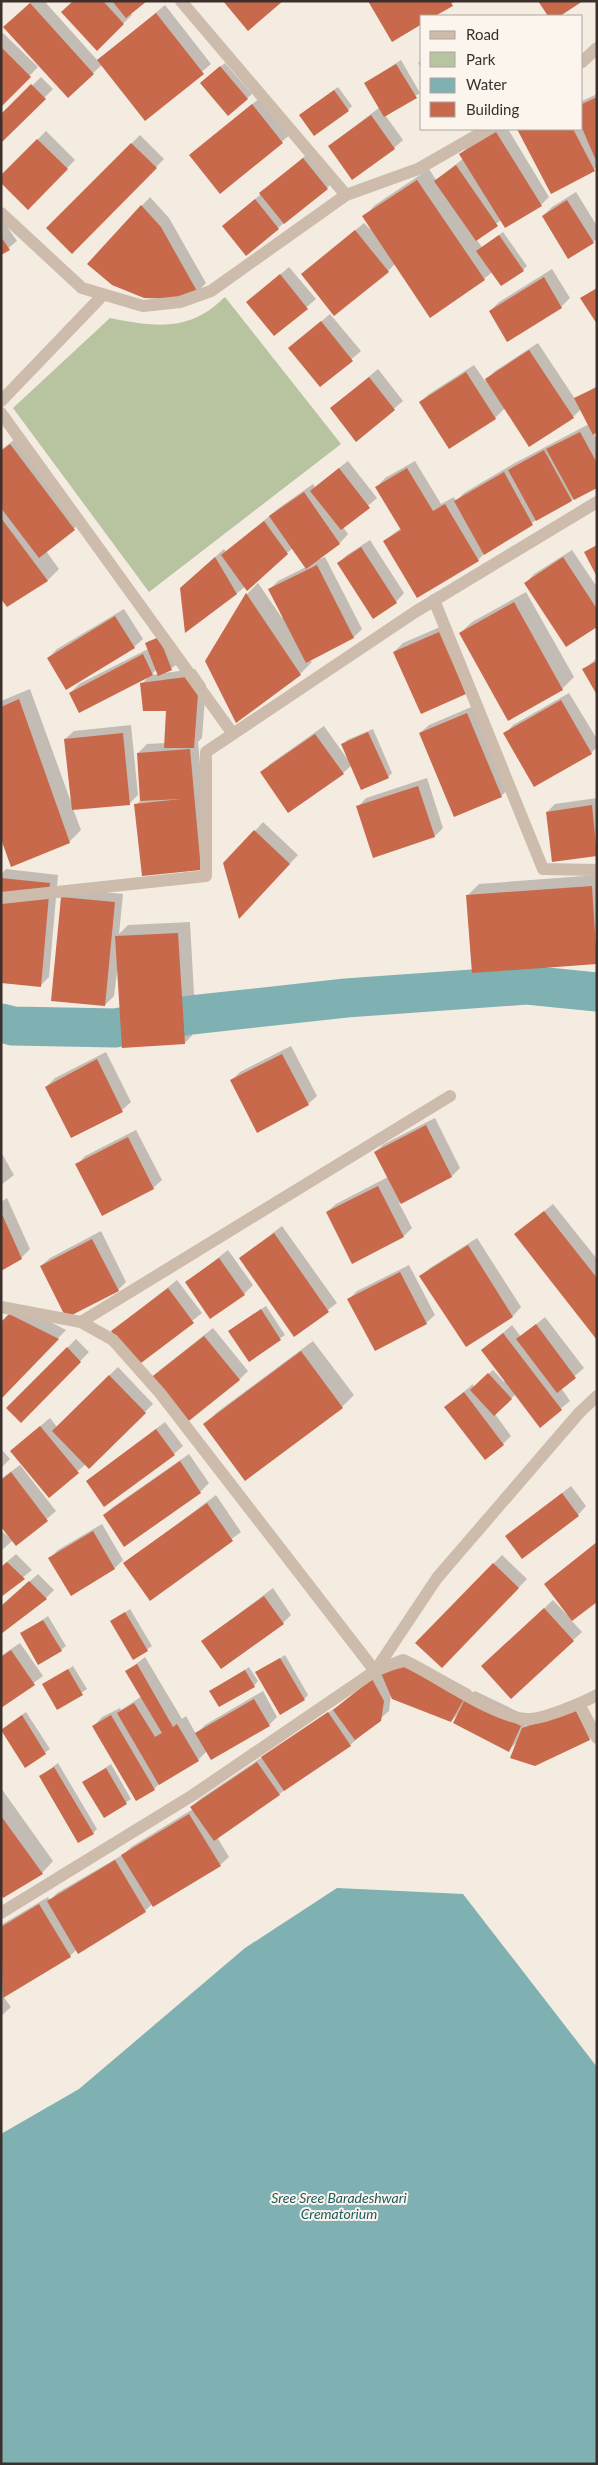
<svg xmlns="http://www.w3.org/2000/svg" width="598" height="2465" font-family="Lato,sans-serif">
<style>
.green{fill:#b8c4a0}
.water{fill:#7fb0b2}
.shadow{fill:#0003;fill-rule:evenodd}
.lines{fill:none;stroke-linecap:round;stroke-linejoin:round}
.canal{stroke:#7fb0b2;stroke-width:39}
.building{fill:#c8694b}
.minor{stroke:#cdbbac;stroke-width:12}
.labels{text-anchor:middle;stroke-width:4;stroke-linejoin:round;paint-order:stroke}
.water-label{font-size:14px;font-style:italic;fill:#1f5a5e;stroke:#fbf5ee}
</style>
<rect width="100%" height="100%" fill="#f4ebe1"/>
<path class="green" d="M225,297l116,147 -192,148 -136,-184 97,-90c31,6 64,13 93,-4 8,-4 15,-11 22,-17z"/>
<path class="water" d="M337,1888l126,6 134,173v397h-596v-330l78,-45 166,-141z"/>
<g class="shadow">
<path d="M32,1h17l-3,2 52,58 67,-56 46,59 -65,55 -44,-54 -9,8 -79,-55z"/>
<path d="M74,1h71l-15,12 2,2 -35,34z"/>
<path d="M369,1h87l-23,15h-11z"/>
<path d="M3,33l35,34 -37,38v-70z"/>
<path d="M401,60l19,33 -35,22 18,25 -9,8 -65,-2 51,-39 -14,-24z"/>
<path d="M422,60v9l-4,-6z"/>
<path d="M225,63l27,31 -23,20 -23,-35z"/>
<path d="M41,77l12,12 -52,52v-25z"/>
<path d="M338,87l14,19 -4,4 -48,5z"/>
<path d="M597,94v73l-46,26 -33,-64h64v-28z"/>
<path d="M261,97l30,37 -70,58 -21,-45z"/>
<path d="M497,129h11l41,68 -8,8 -40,15 -25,19 6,8 21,-15 24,34 -4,4 -31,2 -8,7 -89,-15 -7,7 -86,3 62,-51 6,6 1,-1 -7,-11 11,-12 54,-36 7,11 28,-22 -3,-4 8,-9z"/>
<path d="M46,131l29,29 -47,48 -27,-31z"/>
<path d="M140,135l24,24 -92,93 -24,-24z"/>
<path d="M312,150l23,30 -8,8 -49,40 -54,-2z"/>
<path d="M576,192l21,34v12l-4,4 -50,-26 9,-9z"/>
<path d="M150,197l19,21 37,65 -9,9 -109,-28z"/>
<path d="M1,218l16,23 -16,13z"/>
<path d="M289,267l27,32 -41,35 -27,-32z"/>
<path d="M552,269l18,29 -9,9 -53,33 -18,-29 9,-9z"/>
<path d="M330,314l31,37 -41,35 -30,-38z"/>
<path d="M538,343l37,56 22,-13v45l-4,2 4,6v47l-59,33 -51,32 -9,9 -94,-19 17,-13 -24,-41 8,-9 30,-17 26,43 13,-7 2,4 8,-8 49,-29 76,-40 -8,-15 -8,8 -68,-9 -10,10 -75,-16 9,-8 45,-29 11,16 10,-10z"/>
<path d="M378,369l25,32 -46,39 -26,-31z"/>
<path d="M19,436l64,85 -37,30 13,18 -11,11 -40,25 -7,-8v-147z"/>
<path d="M348,461l29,37 -34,29 5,7 -8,9 -26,18 11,-4 37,72 -8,8 -44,23 2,2 -12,12 -93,-13 40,-67 11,-11 24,35 2,-1 -15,-27 9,-9 28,-14 -13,-19 -57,46 -46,-14 34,-31 2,3 53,-44 34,-24 2,3z"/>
<path d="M370,540l34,53 -8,9 -58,-39 9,-8z"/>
<path d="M572,550l25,37v39l-71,-43 8,-9z"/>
<path d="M526,592l48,85 -12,12 -102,-56 12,-11z"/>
<path d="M124,609l19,30 -9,8 -86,11 9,-9z"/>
<path d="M447,624l19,69 -72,-41 9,-9z"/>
<path d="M164,636l12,29 -12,8 31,-4 11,16 -4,53 -4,4 11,118 -8,9 -65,-64 5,-5 -3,-47 9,-9 19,-1 2,-33 -26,-26 8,-9 -80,18 9,-9 69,-35 -2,-5 4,-4v2zM157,669l2,5 -8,1z"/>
<path d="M597,658v34l-13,-23z"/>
<path d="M30,689l41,113 -6,-63 9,-8 57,-6 7,70 -8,8 -57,6 8,21 -12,12 -68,-7v-134z"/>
<path d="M569,693l28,46v8l-6,6 -86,-19 8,-9z"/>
<path d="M476,705l34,83 -9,8 -81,-63 9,-8z"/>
<path d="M324,726l24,34 -5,-16 4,-4 26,-11 19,44 -4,4 -36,-12 -9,8h-82l9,-9z"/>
<path d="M427,778l16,50 -8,8 -77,-29 8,-9z"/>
<path d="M597,798v57l-50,-43 8,-8z"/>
<path d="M263,822l35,33 -51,54 8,-78z"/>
<path d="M6,869l52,6 -9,102 -9,9 -39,-4v-108z"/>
<path d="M597,875v87l-130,-66 12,-12z"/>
<path d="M70,889l53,5 -4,40 9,-9 62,-3 6,109 -11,12 -67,-78 -4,31 -9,9 -43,-108z"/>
<path d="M291,1046l26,50 -9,8 -77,-23 9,-9z"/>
<path d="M106,1052l25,50 -9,8 -50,27 -26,-50 9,-9z"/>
<path d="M435,1118l25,50 -8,8 -53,27 13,25 -8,8 -77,-24 9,-8 52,-27 -13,-25 9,-8z"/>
<path d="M136,1130l26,50 -9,8 -76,-23 8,-9z"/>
<path d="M1,1152l13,23 -13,10z"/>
<path d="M7,1198l23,51 -9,9 -20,11v-67z"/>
<path d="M553,1204l44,55v79l-81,-104z"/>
<path d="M282,1226l55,77 -42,32 -55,-77z"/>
<path d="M101,1231l25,51 -8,8 -77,-24 9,-8z"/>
<path d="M477,1238l44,69 -8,9 -47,29 -45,-69 9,-8z"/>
<path d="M228,1250l25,35 -9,9 -58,-11z"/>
<path d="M409,1265l26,50 -9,8 -77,-24 8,-8z"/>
<path d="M177,1280l25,33 -65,52 -25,-33z"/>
<path d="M19,1306l47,24 -65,68v-74z"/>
<path d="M266,1306l19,29 -36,25 -15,-33z"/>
<path d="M545,1317l39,51 -23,20 9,13 -30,25 -24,-32 -21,20 16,22 -8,8 -57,-37 27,-23 1,3 19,-17 11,12 2,-2 -23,-30 29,-25 9,12z"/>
<path d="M213,1328l35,43 -8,8 -81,-8z"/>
<path d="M76,1339l13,13 -68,70 -13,-14z"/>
<path d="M313,1341l41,54 -12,12 -97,72 -40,-54 11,-12z"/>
<path d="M118,1367l35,37 -64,63 -3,-3 -37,32 -29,-53 30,-25 7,9z"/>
<path d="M165,1422l18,24 -9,8 -87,27z"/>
<path d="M1,1449l9,10 -9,9z"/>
<path d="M189,1454l20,29 -9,9 -76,53 -20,-30 9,-8z"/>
<path d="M20,1465l36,46 -40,34 -3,-5 -12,11v-20l12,9 -12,-15v-46z"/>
<path d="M571,1486l15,20 -8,9 -71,21z"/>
<path d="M216,1495l25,37 -91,67 -26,-35z"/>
<path d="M102,1524l21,36 -8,8 -65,-10 8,-8z"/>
<path d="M597,1542v58l-26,20 11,12 -71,65 -20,-39 62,-58 14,15 1,-1 -22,-30z"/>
<path d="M16,1554l16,16 -31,25v-28z"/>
<path d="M502,1555l25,24 -85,88 -25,-24z"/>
<path d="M38,1574l16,16 -8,8 -45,9z"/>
<path d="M273,1588l18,27 -8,8 -80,18z"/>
<path d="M130,1609l22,37 -18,13 -22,-38z"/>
<path d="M48,1616l18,30 -5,4 -39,-16z"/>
<path d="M20,1643l23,33 -42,31v-51z"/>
<path d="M285,1655l23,40 -4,4 -47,-26z"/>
<path d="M145,1657l37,62 4,-3 10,18 9,-9 58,-34 14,26 -8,8 -62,26 -9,9 -37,22 -7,7 -60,-63 8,-9 18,-9 1,2 21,-14 -15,-25z"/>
<path d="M414,1659l57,31 -4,9 8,-8 54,26 -4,10 7,-8 53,-16 12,28 -8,8 -71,2 -9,9 -50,-37 -8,8 -60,-27 -2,17 -39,34 -133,92 12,20 -9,8 -68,39 -7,7 -66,41 -2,-3 -7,7 -67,40 8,11 -10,9v-91l47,-28 2,3 7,-7 67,-39 7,-7 62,-38 -1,-2 8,-8 138,-93 43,-34z"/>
<path d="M73,1666l14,23 -29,19 -14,-23z"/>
<path d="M249,1667l9,14 -4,5 -43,5z"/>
<path d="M26,1712l24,37 -24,17 -24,-37z"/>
<path d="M58,1763l39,66 -4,4 -52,-57z"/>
<path d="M111,1764l20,35 -27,18 -20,-35z"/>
<path d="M1,1788l52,73 -11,12 -41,19z"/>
</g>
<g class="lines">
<path class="canal" d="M1,1023l12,3 102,2 76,-13 155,-17 181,-13 70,7"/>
</g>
<g class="building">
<path d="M73,1h30l21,23 -27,27 -36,-39z"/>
<path d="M112,1h35l-21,17z"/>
<path d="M223,1h60l-35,30z"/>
<path d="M368,1h82l3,5 -18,10h-13v8l-30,18z"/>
<path d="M538,1h45l-23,15h-12z"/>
<path d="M30,3l64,71 -26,24 -65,-71z"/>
<path d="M156,13l48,61 -59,47 -48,-61z"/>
<path d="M1,47l30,30 -30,30z"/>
<path d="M396,64l21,34 -33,19 -20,-34z"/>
<path d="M220,66l28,33 -20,17 -28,-33z"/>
<path d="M31,84l15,15 -45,44v-29z"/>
<path d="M334,90l15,21 -35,25 -15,-21z"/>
<path d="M597,97v66l-15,-35v-24z"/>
<path d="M252,104l31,39 -63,51 -31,-39z"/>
<path d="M371,115l24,34 -43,31 -24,-34z"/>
<path d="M517,129h56l22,42 -44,23z"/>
<path d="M496,132l46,74 -37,22 -46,-74z"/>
<path d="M37,139l31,30 -40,41 -27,-27v-8z"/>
<path d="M131,143l26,25 -85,86 -26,-26z"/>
<path d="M303,158l25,31 -44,35 -25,-31z"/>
<path d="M456,165l42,61 -22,15 -42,-60z"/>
<path d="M417,180l68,100 -55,38 -68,-102z"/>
<path d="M255,199l24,30 -33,27 -24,-30z"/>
<path d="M567,200l27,43 -26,16 -26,-43z"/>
<path d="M141,205l20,22 37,66 -21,6 -33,-1 -32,-13 -25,-21z"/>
<path d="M355,230l34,42 -55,44 -33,-42z"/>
<path d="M499,235l25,36 -23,15 -25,-35z"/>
<path d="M1,237l9,13 -9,5z"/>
<path d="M280,274l28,35 -34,27 -28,-34z"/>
<path d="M544,277l18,31 -55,34 -18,-31z"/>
<path d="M597,288v36l-17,-26z"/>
<path d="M321,321l32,40 -33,26 -32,-39z"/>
<path d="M529,350l45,68 -45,29 -44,-68z"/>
<path d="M466,372l30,47 -47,30 -30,-47z"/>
<path d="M369,377l26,33 -39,32 -26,-34z"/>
<path d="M597,387v45l-4,3 -19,-37z"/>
<path d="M580,432l17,31v25l-23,12 -28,-51z"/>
<path d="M10,444l65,86 -36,28 -38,-50v-57z"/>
<path d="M544,450l28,51 -36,20 -28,-51z"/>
<path d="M339,468l31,40 -29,22 -31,-39z"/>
<path d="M407,468l26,43 12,-7 34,57 -62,37 -34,-57 18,-11 -26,-43z"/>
<path d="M504,472l29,53 -49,30 -30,-54z"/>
<path d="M304,492l36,52 -34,25 -37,-53z"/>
<path d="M1,518l47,63 -41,26 -6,-8z"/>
<path d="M264,521l24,33 -41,37 -26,-36z"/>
<path d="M597,545v32l-13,-25z"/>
<path d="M361,547l36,56 -24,16 -36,-56z"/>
<path d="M215,557l22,37 -52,39 -5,-45z"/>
<path d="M563,557l34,52v18l-31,20 -42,-64z"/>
<path d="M317,565l37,73 -48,25 -38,-74z"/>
<path d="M246,593l55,82 -65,48 -31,-62z"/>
<path d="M514,602l49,88 -55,31 -49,-88z"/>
<path d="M115,616l20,32 -69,42 -19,-32z"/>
<path d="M439,632l27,62 -45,20 -28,-62z"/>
<path d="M159,637l13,33 -14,6 -13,-33z"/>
<path d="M143,654l10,21 -74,38 -10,-20z"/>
<path d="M597,661v34l-15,-26z"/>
<path d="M186,677l12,17 -4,54h-30l2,-37h-23l-3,-28z"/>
<path d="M19,699l51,144 -59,24 -10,-28v-132z"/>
<path d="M561,700l31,54 -58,33 -31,-54z"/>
<path d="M467,713l35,84 -48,20 -35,-84z"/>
<path d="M368,732l21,46 -28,12 -20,-46z"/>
<path d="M123,733l7,72 -58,5 -8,-71z"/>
<path d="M315,734l29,40 -56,39 -28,-41z"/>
<path d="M190,749l11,121 -59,6 -8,-72 47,-5 -41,2 -3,-48z"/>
<path d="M418,786l17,51 -62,21 -17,-52z"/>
<path d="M592,805l5,51 -45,6 -6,-50z"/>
<path d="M254,830l36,34 -51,55 -16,-56z"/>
<path d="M1,878l49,5 -9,104 -40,-4z"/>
<path d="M592,886l5,78 -125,9 -6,-78z"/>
<path d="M61,897l54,5 -10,104 -54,-5z"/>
<path d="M178,933l7,111 -63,4 -7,-112z"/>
<path d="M282,1054l27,51 -52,28 -27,-53z"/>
<path d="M97,1059l26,53 -52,26 -26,-51z"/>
<path d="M426,1125l26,52 -51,27 -27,-52z"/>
<path d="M128,1137l26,52 -52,27 -27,-52z"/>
<path d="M378,1186l26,51 -52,27 -26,-52z"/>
<path d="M544,1211l53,67v62l-83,-106z"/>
<path d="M1,1212l21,47 -21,12z"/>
<path d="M274,1233l55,79 -35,25 -55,-79z"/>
<path d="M92,1239l27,52 -53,27 -26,-52z"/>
<path d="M468,1245l45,72 -47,30 -47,-71z"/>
<path d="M219,1258l26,37 -35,24 -25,-37z"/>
<path d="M400,1272l27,52 -52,27 -28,-52z"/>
<path d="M168,1288l26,35 -57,43 -26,-35z"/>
<path d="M261,1309l20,31 -32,22 -21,-31z"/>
<path d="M9,1314l50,25 -58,60v-77z"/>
<path d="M536,1324l40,54 -19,15 -41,-54z"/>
<path d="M503,1333l59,77 -22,18 -59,-78z"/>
<path d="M204,1336l36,44 -55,44 -36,-45z"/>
<path d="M67,1347l14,15 -60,61 -15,-15z"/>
<path d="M301,1351l42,57 -98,73 -42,-57z"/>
<path d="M488,1373l24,26 -18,17 -24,-26z"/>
<path d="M109,1375l37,38 -57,56 -37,-38z"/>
<path d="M464,1392l40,53 -19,15 -41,-53z"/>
<path d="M40,1426l39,47 -30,25 -39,-47z"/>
<path d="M156,1429l19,26 -71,52 -18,-26z"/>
<path d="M180,1461l21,32 -77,54 -21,-32z"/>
<path d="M11,1472l37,49 -32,25 -15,-19v-47z"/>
<path d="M562,1493l17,23 -57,43 -17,-23z"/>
<path d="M207,1503l26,38 -83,60 -27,-38z"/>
<path d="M93,1531l22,38 -44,27 -23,-38z"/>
<path d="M597,1542v60l-25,19 -28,-37z"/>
<path d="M7,1562l18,17 -24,18v-30z"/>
<path d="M493,1563l26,25 -77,80 -27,-25z"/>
<path d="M29,1581l18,18 -46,35v-28z"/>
<path d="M264,1596l20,28 -63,45 -20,-28z"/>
<path d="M544,1608l30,33 -63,58 -30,-33z"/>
<path d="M125,1612l23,39 -15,9 -23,-39z"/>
<path d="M43,1620l19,31 -24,14 -18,-32z"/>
<path d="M11,1650l24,35 -34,23v-51z"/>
<path d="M280,1658l25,42 -25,15 -25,-43z"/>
<path d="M137,1664l36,63 4,-3 22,37 -40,24 -42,-72 17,-10 21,34 7,-4 -37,-62z"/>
<path d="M405,1667l59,32 -13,23 -59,-23 -11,-26z"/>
<path d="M68,1669l15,26 -26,15 -15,-26z"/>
<path d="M245,1670l10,17 -36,20 -10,-16z"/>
<path d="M372,1679l12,22 -3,20 -26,19 -22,-30z"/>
<path d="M254,1699l16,27 -59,34 -16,-27z"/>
<path d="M465,1699l56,27 -12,26 -56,-29z"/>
<path d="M576,1711l14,29 -55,26 -25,-8 12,-30z"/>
<path d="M328,1712l23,34 -67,45 -23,-34z"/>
<path d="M22,1715l24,39 -21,14 -24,-38z"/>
<path d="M111,1715l44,75 -19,11 -44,-75z"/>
<path d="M257,1762l23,33 -66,46 -24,-34z"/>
<path d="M54,1767l40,67 -16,9 -39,-67z"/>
<path d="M106,1768l21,36 -23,14 -22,-36z"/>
<path d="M189,1814l32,52 -68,41 -32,-52z"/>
<path d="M1,1816l42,58 -40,24 -2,-3z"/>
<path d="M115,1860l31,52 -68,42 -31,-53z"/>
<path d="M39,1904l32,53 -68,41 -2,-71z"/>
</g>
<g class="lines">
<g class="minor">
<path d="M181,1l165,194"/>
<path d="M582,62l15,-14"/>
<path d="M1,213l81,75 61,18 37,-4 31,-11 135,-96 72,-26 70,-40"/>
<path d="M1,401l102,-106"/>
<path d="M1,413l232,321"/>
<path d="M434,600l109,269 54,1"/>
<path d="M1,898l205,-22v-124l209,-140 182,-110"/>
<path d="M1,1307l80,15 32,18 47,53 215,278 62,-93 142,-165 18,-17"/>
<path d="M81,1322l369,-226"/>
<path d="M579,1704l18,34"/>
<path d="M1,1913l192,-118 182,-124 28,-11c34,15 90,58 125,59 16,0 54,-16 69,-24"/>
</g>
</g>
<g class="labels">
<g class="water-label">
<text x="339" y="2203">Sree Sree Baradeshwari<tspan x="339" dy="16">Crematorium</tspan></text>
</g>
</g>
<rect width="598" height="2465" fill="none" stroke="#3b302b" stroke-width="5"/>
<rect x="420" y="15" width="162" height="115" fill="#fbf5ee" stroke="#aea6a0"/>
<rect x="430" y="31" width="25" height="8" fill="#cdbbac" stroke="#aea6a0"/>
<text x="466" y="40" font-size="15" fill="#3b302b">Road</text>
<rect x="430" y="52" width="25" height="15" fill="#b8c4a0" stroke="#aea6a0"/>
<text x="466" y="65" font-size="15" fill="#3b302b">Park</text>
<rect x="430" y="78" width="25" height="15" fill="#7fb0b2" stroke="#aea6a0"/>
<text x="466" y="90" font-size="15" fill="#3b302b">Water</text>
<rect x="430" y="102" width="25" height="15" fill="#c8694b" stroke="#aea6a0"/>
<text x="466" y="115" font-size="15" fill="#3b302b">Building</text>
</svg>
